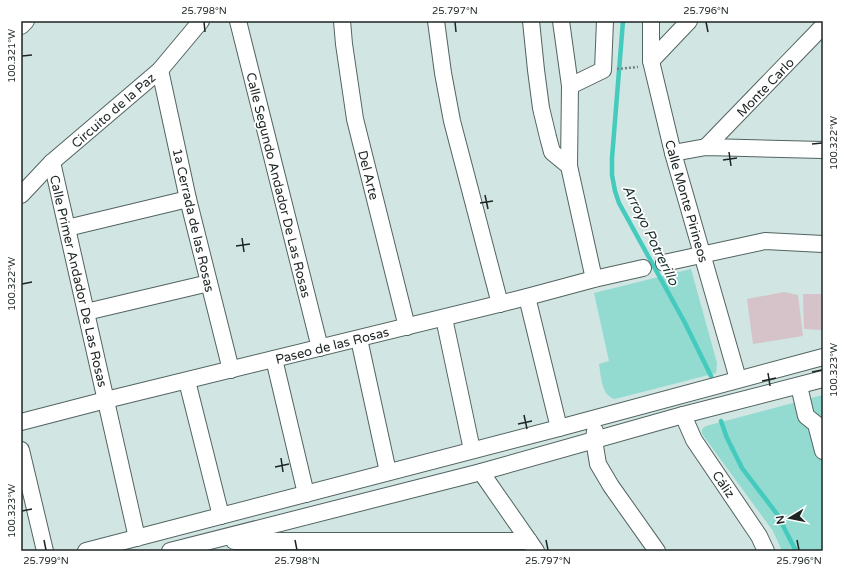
<svg xmlns="http://www.w3.org/2000/svg" width="844" height="572" font-family="'Varela Round',sans-serif">
<style>
.green{fill:#93dad0}
.lines{fill:none;stroke-linecap:round;stroke-linejoin:round}
.stream{stroke:#45cbbd;stroke-width:4.5}
.building{fill:#d5c3c9}
.minor-casing{stroke:#526461;stroke-width:18}
.path{stroke:#778583;stroke-width:2.5;stroke-dasharray:2 2;stroke-linecap:butt}
.minor{stroke:#fff;stroke-width:16}
.ticks{fill:none;stroke:#1d2524;stroke-width:1.5}
.labels{text-anchor:middle;stroke-width:3.5;stroke-linejoin:round;paint-order:stroke}
.street-label{font-size:13px;fill:#1d2524;stroke:#fff}
.water-label{font-size:14px;font-style:italic;fill:#19302d;stroke:#fff}
.neatline{fill:none;stroke:#1d2524;stroke-width:1.5}
.ticks-label{font-size:10px;text-anchor:middle;fill:#1d2524}
</style>
<rect width="100%" height="100%" fill="#d1e5e2"/>
<g class="green">
<path d="M691,269l26,94 -1,10 -101,26c-14,-3 -14,-24 -16,-35l10,-3 -15,-68z"/>
<path d="M823,395v156h-41l-9,-20 -68,-93c-4,-5 -5,-9 1,-12z"/>
</g>
<g class="lines">
<g class="stream">
<path d="M623,21l-11,137v17l3,16 4,12 66,120 26,53"/>
<path d="M721,421l6,17 15,30 35,46 19,37"/>
</g>
</g>
<g class="building">
<path d="M784,292l14,3 5,41 -50,8 -6,-45z"/>
<path d="M803,294h20v36l-19,-1z"/>
</g>
<g class="lines">
<g class="minor-casing">
<g id="minor">
<path d="M238,21l82,327"/>
<path d="M342,21l2,23 11,75 52,208"/>
<path d="M436,21l7,52 9,48 48,183"/>
<path d="M531,21l5,49 5,38 7,29 4,15 17,14 25,113"/>
<path d="M561,21l9,65 -1,80"/>
<path d="M651,21v40l22,92 65,226"/>
<path d="M21,26l5,-5"/>
<path d="M651,61l38,-40"/>
<path d="M160,70l28,129 43,171"/>
<path d="M570,86l33,-16 2,-49"/>
<path d="M706,147l117,-121"/>
<path d="M673,153l33,-6 117,3"/>
<path d="M52,162l85,376"/>
<path d="M21,195l31,-33 108,-92 41,-49"/>
<path d="M67,228l121,-29"/>
<path d="M664,263l101,-22 58,3"/>
<path d="M527,297l32,131"/>
<path d="M86,312l123,-29"/>
<path d="M444,318l28,132"/>
<path d="M359,339l29,133"/>
<path d="M274,359l32,135"/>
<path d="M187,381l34,135"/>
<path d="M799,386l7,30 10,8 7,27"/>
<path d="M683,415l11,25 65,96 7,15"/>
<path d="M21,422l85,-22 421,-103 67,-18 49,-11"/>
<path d="M595,431l-1,9 4,24 13,22 46,65"/>
<path d="M21,450l24,101"/>
<path d="M481,472l55,79"/>
<path d="M234,541h295"/>
<path d="M86,551l473,-123 264,-71"/>
<path d="M170,551l311,-79 202,-57 140,-36"/>
</g>
</g>
<path class="path" d="M617,69l21,-2"/>
<use href="#minor" class="minor"/>
</g>
<path class="ticks" d="M204,22l1,10M455,22l1,10M706,22l2,10M22,56l10,-1M812,144l10,-1M729,152l2,14M723,160l14,-2M485,195l3,14M480,203l13,-2M242,238l2,14M236,246l14,-2M22,284l10,-2M812,372l10,-2M768,373l2,13M762,381l14,-3M524,415l3,14M518,424l14,-3M281,458l2,14M275,467l14,-3M22,511l10,-2M44,540l2,10M295,540l2,10M546,540l2,10M797,540l2,10"/>
<g class="labels">
<g class="street-label">
<text transform="translate(765 87) rotate(-46)" y="5">Monte Carlo</text>
<text transform="translate(113 110) rotate(-41)" y="5">Circuito de la Paz</text>
<text transform="translate(369 175) rotate(76)" y="5">Del Arte</text>
<text transform="translate(279 185) rotate(76)" y="5">Calle Segundo Andador De Las Rosas</text>
<text transform="translate(687 201) rotate(74)" y="5">Calle Monte Pirineos</text>
<text transform="translate(194 220) rotate(77)" y="5">1a Cerrada de las Rosas</text>
<text transform="translate(79 281) rotate(77)" y="5">Calle Primer Andador De Las Rosas</text>
<text transform="translate(332 345) rotate(-14)" y="5">Paseo de las Rosas</text>
<text transform="translate(724 484) rotate(56)" y="5">Cáliz</text>
</g>
<g class="water-label">
<text transform="translate(651 235) rotate(64)" y="5">Arroyo Potrerillo</text>
</g>
</g>
<rect width="844" height="572" fill="none" stroke="#ffffff" stroke-width="44"/>
<g transform="translate(790 518) rotate(260)" stroke="#ffffff" stroke-width="3" paint-order="stroke">
<path d="M0-3L7 15L0 10L-7 15Z" fill="#1d2524"/>
<text y="-6" font-size="11" font-weight="bold" text-anchor="middle" fill="#1d2524">N</text>
</g>
<rect x="22" y="22" width="800" height="528" class="neatline"/>
<g class="ticks-label">
<text x="204" y="14">25.798°N</text>
<text x="455" y="14">25.797°N</text>
<text x="706" y="14">25.796°N</text>
<text transform="translate(11 56) rotate(-90)" y="4">100.321°W</text>
<text transform="translate(833 143) rotate(-90)" y="4">100.322°W</text>
<text transform="translate(11 284) rotate(-90)" y="4">100.322°W</text>
<text transform="translate(833 370) rotate(-90)" y="4">100.323°W</text>
<text transform="translate(11 511) rotate(-90)" y="4">100.323°W</text>
<text x="46" y="564">25.799°N</text>
<text x="297" y="564">25.798°N</text>
<text x="548" y="564">25.797°N</text>
<text x="799" y="564">25.796°N</text>
</g>
</svg>
